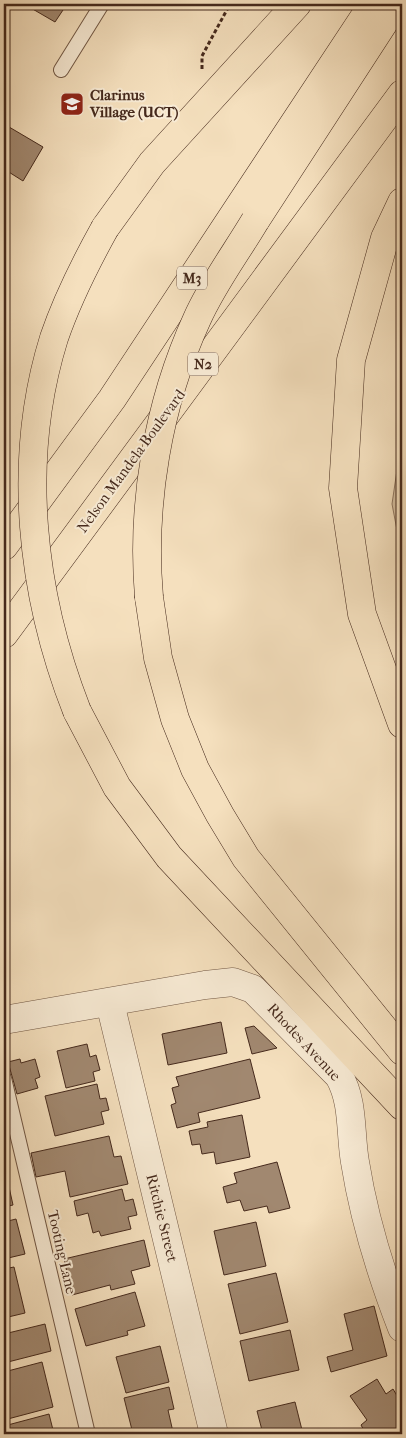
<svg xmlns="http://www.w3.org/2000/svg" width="406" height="1438" font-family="'IM FELL French Canon',serif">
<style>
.green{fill:#d7c1a2;stroke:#8e755f}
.building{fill:#a18870;stroke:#45291c}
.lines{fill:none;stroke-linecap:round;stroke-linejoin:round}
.lane-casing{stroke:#715744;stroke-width:16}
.street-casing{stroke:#715744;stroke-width:29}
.highway-casing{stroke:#45291c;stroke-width:29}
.path{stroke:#45291c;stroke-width:3;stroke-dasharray:4 2.5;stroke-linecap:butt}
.lane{stroke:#f8ebd5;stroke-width:14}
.street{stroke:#f8ebd5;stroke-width:28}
.highway{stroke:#f5e0be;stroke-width:28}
.highway-bridge-casing{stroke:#45291c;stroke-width:29;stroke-linecap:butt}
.highway-bridge{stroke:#f5e0be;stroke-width:28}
.labels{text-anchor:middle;stroke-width:4;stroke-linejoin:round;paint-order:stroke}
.shield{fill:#f8ebd5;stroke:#7b6354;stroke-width:1}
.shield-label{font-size:14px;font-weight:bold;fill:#45291c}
.poi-label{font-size:15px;font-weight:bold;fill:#45291c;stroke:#f8ebd5;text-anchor:start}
.street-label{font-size:15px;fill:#45291c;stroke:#f8ebd5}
</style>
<rect width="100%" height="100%" fill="#f5e0be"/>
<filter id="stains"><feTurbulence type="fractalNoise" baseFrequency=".004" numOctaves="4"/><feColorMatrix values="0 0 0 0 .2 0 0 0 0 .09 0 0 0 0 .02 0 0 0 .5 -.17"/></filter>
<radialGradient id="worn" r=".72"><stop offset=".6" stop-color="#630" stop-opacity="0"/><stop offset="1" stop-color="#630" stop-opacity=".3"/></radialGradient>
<path class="green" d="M402,436v120l-10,-52z"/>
<g class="building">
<path d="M24,4h43l-12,18z"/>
<path d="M4,124l39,23 -20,34 -19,-12z"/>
<path d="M221,1022l6,31 -59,12 -6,-31z"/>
<path d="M254,1026l23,22 -25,6 -7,-26z"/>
<path d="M87,1044l3,13 6,-2 4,15 -7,2 2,9 -29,7 -9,-37z"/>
<path d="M20,1059l1,4 14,-4 5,18 -5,2 3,9 -21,6 -9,-32z"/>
<path d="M250,1059l10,39 -62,15 2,9 -23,6 -6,-23 5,-2 -4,-15 7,-2 -3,-9z"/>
<path d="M97,1084l3,15 6,-1 3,12 -8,2 3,12 -49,12 -10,-40z"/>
<path d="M242,1115l8,42 -34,7 -2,-12 -12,2 -2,-10 -8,1 -3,-14 19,-4 -1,-5z"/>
<path d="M109,1136l5,21 7,-1 7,28 -58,13 -5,-26 -29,6 -5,-24z"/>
<path d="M277,1162l13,46 -21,5 -2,-7 -23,5 -4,-11 -13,3 -4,-16 14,-4 -3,-10z"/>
<path d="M4,1171l5,16 -5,2z"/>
<path d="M9,1187l4,18 -9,2v-18z"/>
<path d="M122,1189l3,12 8,-2 4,16 -9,2 3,12 -30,7 -2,-5 -6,2 -5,-20 -11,3 -3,-15z"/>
<path d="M16,1219l9,35 -21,5v-37z"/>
<path d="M256,1222l10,44 -42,9 -10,-44z"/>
<path d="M144,1240l6,26 -19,5 4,13 -24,6 -1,-5 -38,10 -8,-36z"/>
<path d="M14,1267l11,46 -21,5v-49z"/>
<path d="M276,1273l12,49 -48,12 -12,-50z"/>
<path d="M135,1292l10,34 -18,5 1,4 -42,11 -11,-37z"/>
<path d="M374,1306l13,50 -56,16 -4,-15 26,-7 -9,-36z"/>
<path d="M45,1324l6,27 -47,12v-29z"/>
<path d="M290,1330l9,40 -50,11 -9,-40z"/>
<path d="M160,1346l9,36 -43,11 -10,-36z"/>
<path d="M42,1362l11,45 -49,13v-48z"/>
<path d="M377,1379l9,15 7,-5 9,15v30h-36l-5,-9 6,-5 -17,-24z"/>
<path d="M169,1387l5,22 -6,1 5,22 -40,2 -9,-36z"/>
<path d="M295,1402l8,32h-40l-6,-23z"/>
<path d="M49,1414l5,20h-50v-8z"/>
<path d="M319,1430l1,4h-19h2z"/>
</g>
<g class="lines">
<g class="lane-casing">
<g id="lane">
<path d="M61,70l41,-66"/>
<path d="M4,1078l84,356"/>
</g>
</g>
<g class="street-casing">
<g id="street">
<path d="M110,1003l104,431"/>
<path d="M4,1020l201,-35 28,-3 20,7 86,87c15,26 11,58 16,86 9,57 26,112 47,166"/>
</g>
</g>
<g class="highway-casing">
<g id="highway">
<path d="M402,202l-17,36 -34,122 -8,128 19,126 40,110"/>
<path d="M255,221l141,-217"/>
<path d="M105,228l47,-65 145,-159"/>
<path d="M4,546l108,-147 261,-395"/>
<path d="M149,597l9,61 17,61 20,50 25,46 26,43 156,193"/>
<path d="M4,634l398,-540"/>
<path d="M77,711l40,76 52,70 233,249"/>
</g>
</g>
<path class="path" d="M202,69v-13l28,-52"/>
<use href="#lane" class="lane"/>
<use href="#street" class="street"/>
<use href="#highway" class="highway"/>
<g class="highway-bridge-casing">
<g id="highway-bridge">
<path d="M149,597c-8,-93 9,-193 48,-278 15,-34 39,-66 58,-98"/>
<path d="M77,711c-46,-117 -61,-251 -23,-373 13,-38 31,-74 51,-110"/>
</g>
</g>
<use href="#highway-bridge" class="highway-bridge"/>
</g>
<defs>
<g id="university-square" transform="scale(1.25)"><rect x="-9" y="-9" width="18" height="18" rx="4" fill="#8f2418" stroke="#f8ebd5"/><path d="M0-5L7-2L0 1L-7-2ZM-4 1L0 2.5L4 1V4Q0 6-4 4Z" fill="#fff"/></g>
</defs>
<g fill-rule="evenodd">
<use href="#university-square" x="72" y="104"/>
</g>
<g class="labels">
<g class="shield">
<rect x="177" y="266.5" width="30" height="23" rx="4"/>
<rect x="188" y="352.5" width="30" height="23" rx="4"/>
</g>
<g class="shield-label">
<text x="192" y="283">M3</text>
<text x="203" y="369">N2</text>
</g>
<g class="poi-label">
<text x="90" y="100">Clarinus<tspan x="90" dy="17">Village (UCT)</tspan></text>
</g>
<g class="street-label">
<text transform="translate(131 461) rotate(-54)" y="5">Nelson Mandela Boulevard</text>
<text transform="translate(304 1042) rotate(47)" y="5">Rhodes Avenue</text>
<text transform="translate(162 1218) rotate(76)" y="5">Ritchie Street</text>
<text transform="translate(62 1252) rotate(77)" y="5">Tooting Lane</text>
</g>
</g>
<rect width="406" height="1438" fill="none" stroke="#f5e0be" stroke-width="20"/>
<rect x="5" y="5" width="396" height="1428" fill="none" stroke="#45291c" stroke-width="2.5"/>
<rect x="10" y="10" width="386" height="1418" fill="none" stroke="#45291c"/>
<rect width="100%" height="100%" filter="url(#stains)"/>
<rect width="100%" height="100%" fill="url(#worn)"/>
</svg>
